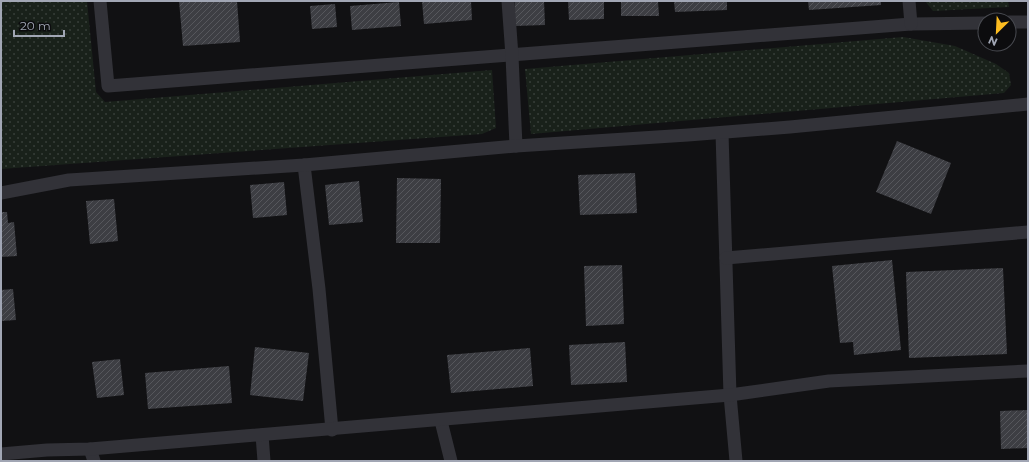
<svg xmlns="http://www.w3.org/2000/svg" width="1029" height="462" font-family="Montserrat,sans-serif">
<style>
.park{fill:url(#park-dots)}
.building{fill:url(#building-hatch)}
.lines{fill:none;stroke-linecap:round;stroke-linejoin:round}
.street{stroke:#323238;stroke-width:13}
</style>
<defs>
<pattern id="park-dots" width="8" height="8" patternUnits="userSpaceOnUse"><rect width="8" height="8" fill="#19211a"/><path d="M2 2h.1M6 6h.1" fill="none" stroke="#373e39" stroke-width="1.8" stroke-linecap="round"/></pattern>
<pattern id="building-hatch" width="6" height="6" patternUnits="userSpaceOnUse"><rect width="6" height="6" fill="#3d3e43"/><path d="M-1 1l2-2M0 6l6-6M5 7l2-2" fill="none" stroke="#56575c"/></pattern>
</defs>
<rect width="100%" height="100%" fill="#111113"/>
<g class="park">
<path d="M1,1h86l9,91 9,10 387,-32 4,58 -14,6 -481,35z"/>
<path d="M925,1h83l1,6 -76,4z"/>
<path d="M903,37l52,9 41,18 13,9 2,12 -7,8 -473,41 -6,-65z"/>
</g>
<g class="building">
<path d="M179,1h58l3,41 -57,4z"/>
<path d="M422,1h49l1,19 -48,4z"/>
<path d="M515,1h29l1,24 -30,1z"/>
<path d="M568,1h36v18l-35,1z"/>
<path d="M621,1h37l1,15h-38z"/>
<path d="M674,1h53v9l-52,2z"/>
<path d="M808,1h73v4l-72,5z"/>
<path d="M399,2l2,24 -49,4 -2,-24z"/>
<path d="M335,4l2,23 -25,2 -2,-23z"/>
<path d="M897,141l54,22 -20,51 -55,-22z"/>
<path d="M635,173l2,40 -57,2 -2,-40z"/>
<path d="M397,178l44,1 -1,64h-44z"/>
<path d="M359,181l4,41 -34,3 -4,-40z"/>
<path d="M284,182l3,33 -34,3 -3,-33z"/>
<path d="M114,199l4,42 -28,3 -4,-43z"/>
<path d="M1,212h6l1,11 6,-1 3,34 -16,1z"/>
<path d="M892,260l9,90 -47,5 -1,-13 -13,1 -8,-77z"/>
<path d="M622,265l2,59 -38,2 -2,-60z"/>
<path d="M1003,268l4,86 -98,4 -3,-86z"/>
<path d="M13,289l3,31 -15,1v-31z"/>
<path d="M625,342l2,40 -56,3 -2,-40z"/>
<path d="M255,347l54,6 -6,48 -53,-6z"/>
<path d="M530,348l3,38 -82,7 -4,-38z"/>
<path d="M120,359l4,36 -27,3 -5,-36z"/>
<path d="M229,366l3,37 -84,6 -3,-36z"/>
<path d="M1028,410v38l-27,1 -1,-38z"/>
</g>
<g class="lines">
<g class="street">
<path d="M100,1l8,85 803,-62 74,-1"/>
<path d="M508,1l4,55 4,90"/>
<path d="M909,1l2,23"/>
<path d="M1009,22h19"/>
<path d="M722,133l8,262 6,66"/>
<path d="M304,165l15,124 13,141"/>
<path d="M1,193l68,-13 235,-15 212,-19 172,-11 102,-8 238,-23"/>
<path d="M726,258l302,-26"/>
<path d="M441,421l10,40"/>
<path d="M262,435l2,26"/>
<path d="M90,449l4,12"/>
<path d="M1,454l46,-4 43,-1 640,-54 99,-14 199,-10"/>
</g>
</g>
<rect width="1029" height="462" fill="none" stroke="#a1a6b4" stroke-width="4"/>
<g transform="translate(997 32) rotate(204)"><circle r="19" fill="#0c0c0e" stroke="#484a50"/>
<path d="M0-3L7 15L0 10L-7 15Z" fill="#fcbc20"/>
<text y="-6" font-size="11" font-weight="bold" text-anchor="middle" fill="#a1a6b4">N</text>
</g>
<path d="M14 30v6h50v-6" fill="none" stroke="#a1a6b4" stroke-width="2"/>
<text x="20" y="30" font-size="12" fill="#a1a6b4" stroke="#0c0c0e" stroke-width="3" paint-order="stroke">20 m</text>
</svg>
